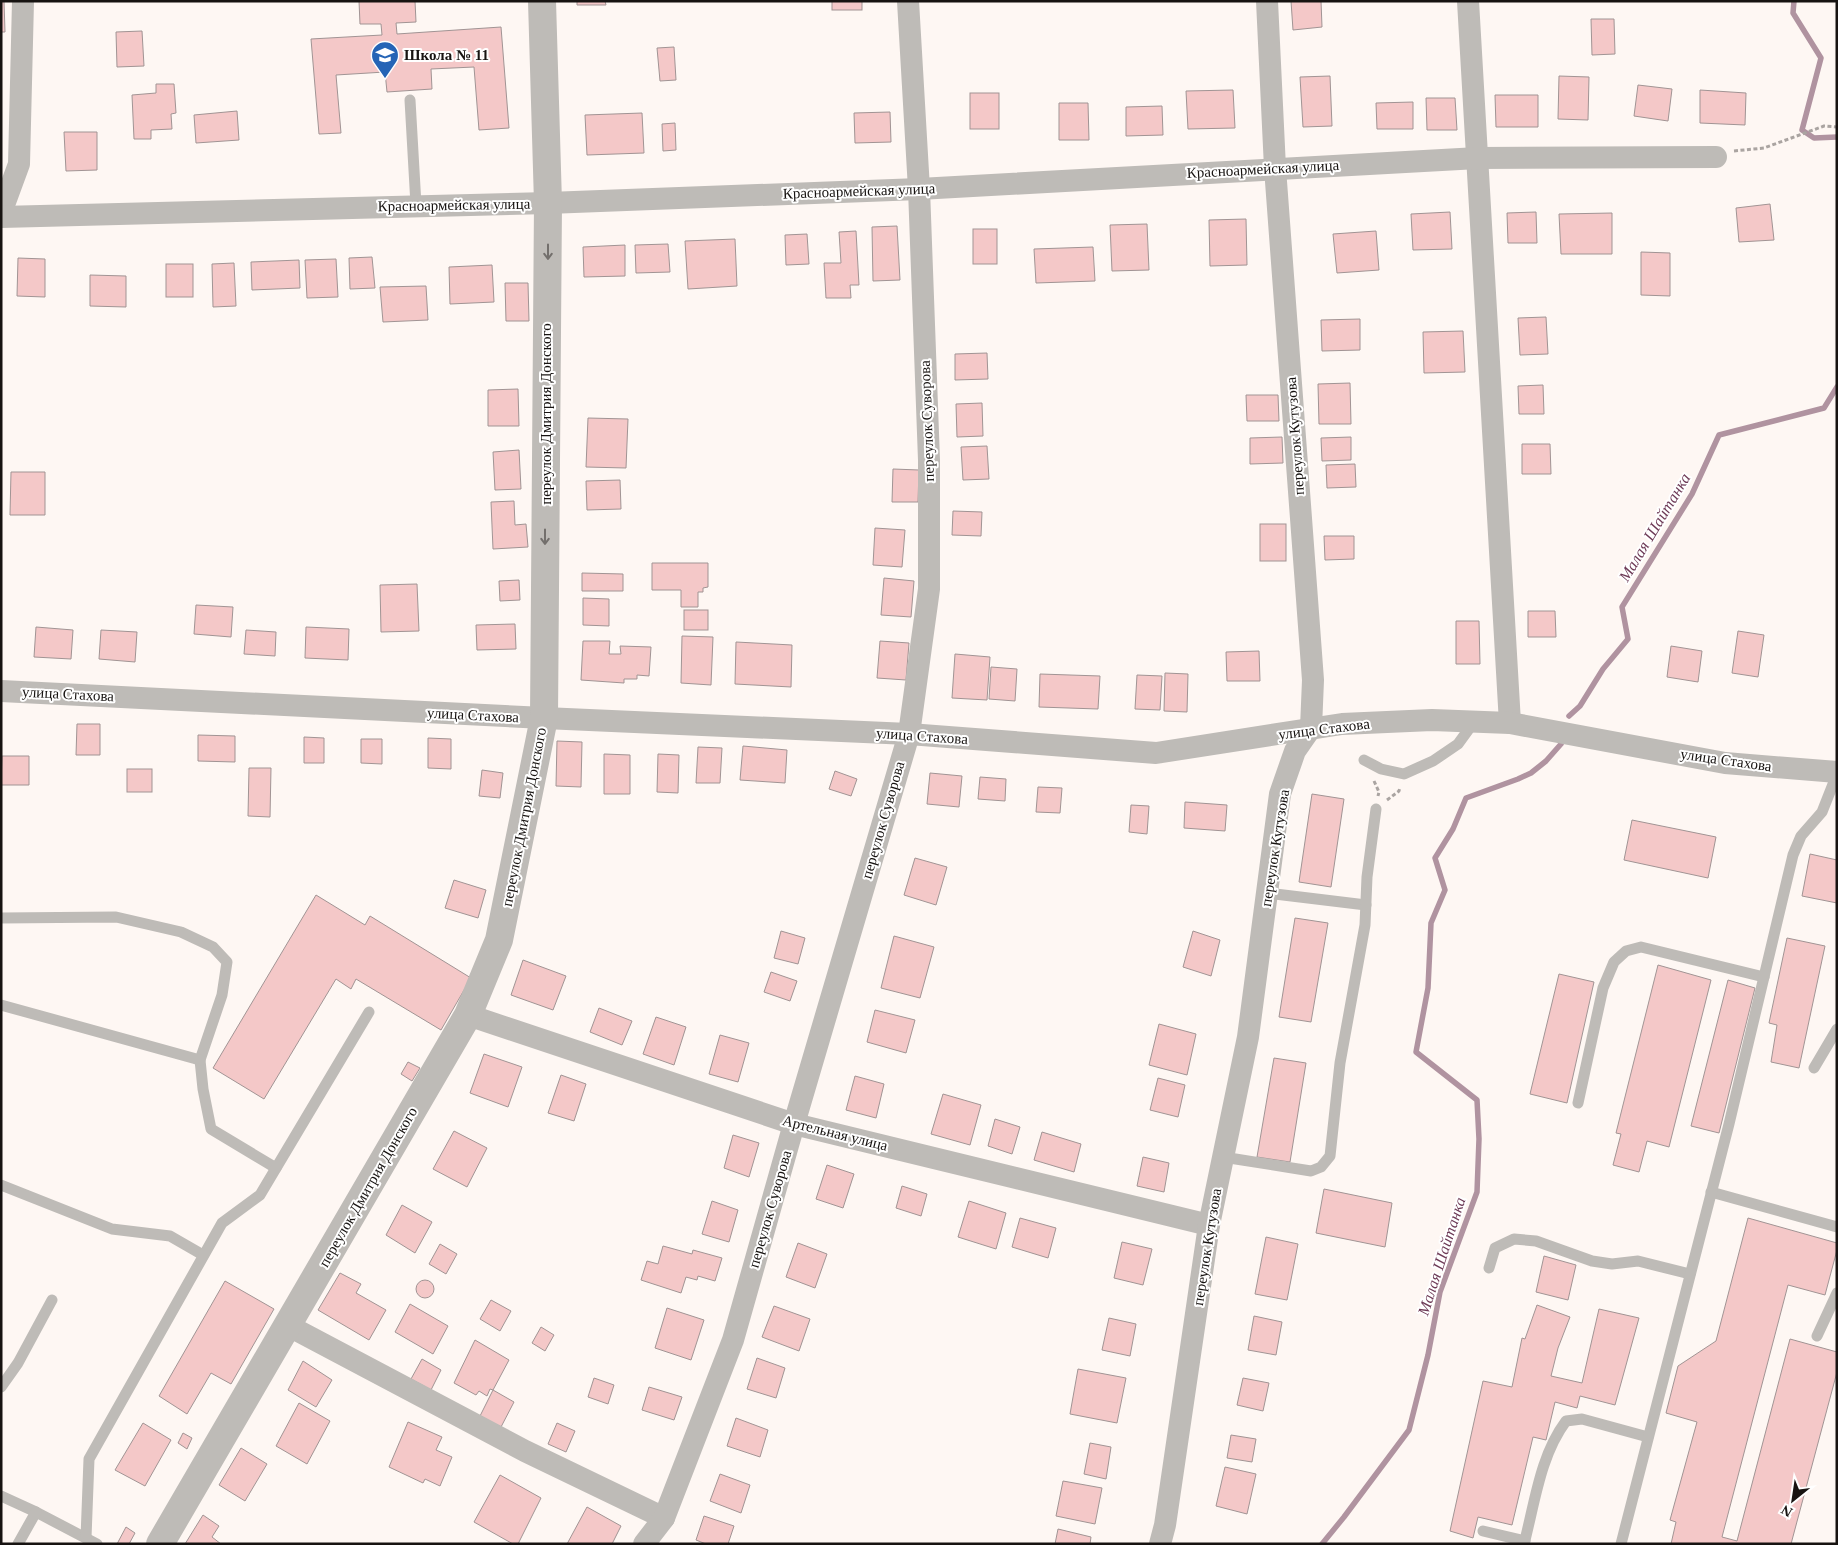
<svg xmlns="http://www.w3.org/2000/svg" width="1838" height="1545" font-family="Georgia,serif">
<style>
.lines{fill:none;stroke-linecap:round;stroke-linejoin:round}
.stream{stroke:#b093a0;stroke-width:5.5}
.building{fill:#f4c8c8;stroke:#a19494}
.path{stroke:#aaa4a1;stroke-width:3;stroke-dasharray:4 2.5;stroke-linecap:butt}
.service{stroke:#bebbb7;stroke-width:11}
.minor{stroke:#bebbb7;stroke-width:22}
.tertiary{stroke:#bebbb7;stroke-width:28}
.oneway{stroke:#736f6c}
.labels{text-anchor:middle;stroke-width:4;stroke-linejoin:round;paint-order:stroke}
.poi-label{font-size:15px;font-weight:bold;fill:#171311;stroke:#fff;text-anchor:start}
.street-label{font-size:15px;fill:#171311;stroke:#fff}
.water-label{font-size:16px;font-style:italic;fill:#6d3a56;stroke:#fff}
</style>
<rect width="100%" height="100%" fill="#fef7f3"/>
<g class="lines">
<g class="stream">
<path d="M1794,1l-1,12 28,45 -19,72 12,8 23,-1"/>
<path d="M1569,716l11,-10 23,-37 25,-30 -6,-32 70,-113 27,-59 105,-27 13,-21"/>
<path d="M1322,1544l22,-27 65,-87 19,-75 12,-63 37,-100 2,-53 -2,-39 -61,-48 12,-64 3,-65 14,-33 -10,-32 18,-29 13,-31 52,-19 13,-6 15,-12 15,-17"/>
</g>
</g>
<g class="building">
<path d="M1,1h3l1,31h-4z"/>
<path d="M359,1h56l1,21 -20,1 1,11 104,-7 8,101 -30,2 -5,-63 -43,2 1,20 -45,3 -2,-20 -49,3 5,58 -22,1 -8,-95 71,-4 -1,-11h-21z"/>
<path d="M577,1h28l1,4h-29z"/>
<rect x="832" y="1" width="30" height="9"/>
<path d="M1291,1h30l1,26 -29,3z"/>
<path d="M1591,19h23l1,35 -23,1z"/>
<path d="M142,31l2,35 -27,1 -1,-35z"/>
<path d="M674,47l2,33 -16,1 -3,-33z"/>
<path d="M1330,76l2,50 -29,1 -3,-50z"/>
<path d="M1559,76l30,1 -1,43 -30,-1z"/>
<path d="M156,84h18l2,29 -5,1 1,15 -21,1v9h-17l-2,-44 24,-2z"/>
<path d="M1638,85l34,4 -4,32 -34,-5z"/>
<path d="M1233,90l2,38 -47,1 -2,-38z"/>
<path d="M1700,90l46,3 -1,32 -45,-2z"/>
<rect x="970" y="93" width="29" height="36"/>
<path d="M1495,95h43v32h-42z"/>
<path d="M1426,98h29l2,32h-30z"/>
<path d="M1413,102v27h-36l-1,-26z"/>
<path d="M1059,103h29l1,37h-30z"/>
<path d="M1162,106l1,29 -37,1v-29z"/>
<path d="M237,111l2,29 -43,3 -2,-28z"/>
<path d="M890,112l1,30 -36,1 -1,-30z"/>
<path d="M642,113l2,40 -57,2 -2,-40z"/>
<path d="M675,123l1,27 -13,1 -1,-27z"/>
<path d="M64,132h33v38l-31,1z"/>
<path d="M1770,204l4,36 -35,2 -3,-34z"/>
<path d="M1450,212l2,37 -39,1 -2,-36z"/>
<path d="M1536,212l1,31h-29l-1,-30z"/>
<path d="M1612,213v41h-51l-2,-40z"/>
<path d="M1246,219l1,46 -37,1 -1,-46z"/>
<path d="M1147,224l2,46 -37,1 -2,-46z"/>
<path d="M897,226l3,54 -27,1 -1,-54z"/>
<rect x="973" y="229" width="24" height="35"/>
<path d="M856,231l3,54h-9l1,13h-25l-2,-35h17l-2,-31z"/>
<path d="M1376,231l3,39 -42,3 -4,-39z"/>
<path d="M807,234l2,30 -23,1 -1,-30z"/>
<path d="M735,239l2,47 -49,3 -3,-48z"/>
<path d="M668,244l2,28 -34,1 -1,-28z"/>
<path d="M625,245v31l-41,1 -1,-30z"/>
<path d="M1093,247l2,34 -59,2 -2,-34z"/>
<path d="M1641,252l29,1v43l-29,-1z"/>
<path d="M372,257l3,31 -25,1 -1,-31z"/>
<path d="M18,258l27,1v38l-28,-1z"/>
<path d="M336,259l2,38 -31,1 -2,-38z"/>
<path d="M299,260l1,28 -48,2 -1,-28z"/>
<path d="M234,263l2,43 -23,1 -1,-43z"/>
<rect x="166" y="264" width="27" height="33"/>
<path d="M492,265l2,37 -44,2 -1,-37z"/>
<path d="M90,275l36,1v31l-36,-1z"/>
<path d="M505,283h23l1,38h-23z"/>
<path d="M426,286l2,34 -45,2 -3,-35z"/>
<path d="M1546,317l2,37 -28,1 -2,-37z"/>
<path d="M1360,319v31l-38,1 -1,-31z"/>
<path d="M1463,331l2,41 -41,1 -1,-41z"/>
<path d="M987,353l1,26 -33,1v-26z"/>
<path d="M1350,383l1,41h-32l-1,-40z"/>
<path d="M1543,385l1,29h-25l-1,-28z"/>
<path d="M518,389l1,37h-31v-36z"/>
<path d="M1246,395h32l1,26h-32z"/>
<path d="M982,403l1,33 -26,1 -1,-33z"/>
<path d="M588,418l40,1 -2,49 -40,-1z"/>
<path d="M1282,437l1,26 -33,1v-26z"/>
<path d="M1351,437v23l-29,1 -1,-23z"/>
<path d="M1522,444h28l1,30h-29z"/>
<path d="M987,446l2,33 -26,1 -2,-33z"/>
<path d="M519,450l2,39 -26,1 -2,-38z"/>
<path d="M1355,464l1,23 -29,1 -1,-23z"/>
<path d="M893,469l26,1 -1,32h-26z"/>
<path d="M11,472h34v43h-35z"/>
<path d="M620,480l1,29 -34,1 -1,-29z"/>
<path d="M514,501l1,24 11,-1 2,23 -35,2 -2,-47z"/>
<path d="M953,511l29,1 -1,24 -29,-1z"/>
<rect x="1260" y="524" width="26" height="37"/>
<path d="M875,528l30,2 -3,37 -29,-2z"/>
<path d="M1324,536h30v23l-29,1z"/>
<path d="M652,563h56v24l-5,1v4h-5v15h-17v-17h-29z"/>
<path d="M582,573l41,1v17h-41z"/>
<path d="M884,578l30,3 -3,36 -30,-2z"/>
<path d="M519,580l1,20 -20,1 -1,-20z"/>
<path d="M417,584l2,47 -38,1 -1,-47z"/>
<path d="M583,598l26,1v27l-26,-1z"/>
<path d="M196,605l37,2 -2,30 -37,-3z"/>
<rect x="684" y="610" width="24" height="20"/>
<path d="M1528,611h27l1,26h-28z"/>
<path d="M1456,621h23l1,43h-24z"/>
<path d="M515,624l1,25 -39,1 -1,-25z"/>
<path d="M36,627l37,3 -2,29 -37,-2z"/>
<path d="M306,627l43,2 -1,31 -43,-2z"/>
<path d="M101,630l36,2 -2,30 -36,-3z"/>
<path d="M246,630l30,2 -1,24 -31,-2z"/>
<path d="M1738,631l26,4 -6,42 -26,-4z"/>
<path d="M682,636l31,1 -2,48 -30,-2z"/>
<path d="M583,641h27l-1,13h12l-1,-8 31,1 -2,29 -12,-1v4h-13v4l-43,-3z"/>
<path d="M880,641l29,2 -3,37 -29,-2z"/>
<path d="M736,642l56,3 -1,42 -56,-3z"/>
<path d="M1671,646l31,5 -4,31 -31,-5z"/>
<path d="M1259,651l1,30h-33l-1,-29z"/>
<path d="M955,654l35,3 -3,43 -35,-2z"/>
<path d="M991,667l26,2 -2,32 -26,-2z"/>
<path d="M1165,673l23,1 -1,38 -23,-1z"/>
<path d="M1040,674l60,2 -2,33 -59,-2z"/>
<path d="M1137,675l25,1 -2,34 -25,-1z"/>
<path d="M77,724h23v31h-24z"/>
<path d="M198,735l37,1v26l-37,-1z"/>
<path d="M304,737l20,1v25h-20z"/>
<path d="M428,738l23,1v30l-23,-1z"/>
<path d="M361,739h21v25l-21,-1z"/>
<path d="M557,741l25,1 -1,45 -25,-1z"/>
<path d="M743,746l44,4 -2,33 -45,-3z"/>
<path d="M698,747l24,1 -2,35h-24z"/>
<path d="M604,754l26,1v39h-26z"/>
<path d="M658,754l21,1 -1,38 -21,-1z"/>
<path d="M2,756h27v29h-28z"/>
<path d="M249,768h22l-1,49 -22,-1z"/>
<rect x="127" y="769" width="25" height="23"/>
<path d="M482,770l21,3 -3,25 -21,-2z"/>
<path d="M835,771l22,8 -6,17 -22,-7z"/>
<path d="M930,773l32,3 -3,31 -32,-3z"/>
<path d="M980,777l26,2 -1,22 -27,-2z"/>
<path d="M1038,787l24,1 -2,25 -24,-1z"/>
<path d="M1312,794l32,5 -13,88 -32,-5z"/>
<path d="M1185,802l42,3 -2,26 -41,-3z"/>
<path d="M1131,805l18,1 -2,28 -18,-2z"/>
<path d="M1632,820l84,17 -8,41 -84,-18z"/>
<path d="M1810,854l27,6v43l-35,-7z"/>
<path d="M915,858l32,9 -11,38 -32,-10z"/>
<path d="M454,880l32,10 -8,28 -33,-10z"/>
<path d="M316,895l49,30 5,-9 101,62 -30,52 -85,-51 -5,10 -15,-10 -72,120 -51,-31z"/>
<path d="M1295,918l33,5 -17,99 -32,-5z"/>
<path d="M781,931l24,7 -7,26 -24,-6z"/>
<path d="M1193,931l27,9 -9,36 -28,-9z"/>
<path d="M894,936l40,11 -14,51 -39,-10z"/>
<path d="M1787,938l38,8 -26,122 -28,-6 6,-37 -8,-2z"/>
<path d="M523,960l43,16 -13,34 -42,-15z"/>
<path d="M1658,965l53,15 -42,167 -22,-6 -8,31 -26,-7 8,-31 -5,-1z"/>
<path d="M771,972l26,9 -7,20 -26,-9z"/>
<path d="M1559,974l35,8 -27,121 -37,-9z"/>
<path d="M1728,980l27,8 -36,145 -28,-7z"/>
<path d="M599,1008l33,13 -10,24 -32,-13z"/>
<path d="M875,1010l40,10 -9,33 -39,-11z"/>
<path d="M656,1017l30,10 -12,38 -31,-11z"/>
<path d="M1159,1024l37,10 -9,41 -38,-10z"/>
<path d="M720,1035l29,8 -11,39 -29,-8z"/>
<path d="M484,1054l38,13 -14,40 -38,-14z"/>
<path d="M1274,1058l32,5 -16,99 -33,-5z"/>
<path d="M408,1062l12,6 -8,13 -11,-7z"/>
<path d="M561,1075l25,9 -12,37 -26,-8z"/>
<path d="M855,1076l29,8 -8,34 -30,-8z"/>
<path d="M1158,1078l27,7 -7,32 -28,-7z"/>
<path d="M943,1094l38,11 -11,40 -39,-11z"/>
<path d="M995,1119l25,8 -8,27 -24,-8z"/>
<path d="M454,1131l33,17 -20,39 -34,-18z"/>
<path d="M1042,1132l39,12 -7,28 -40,-12z"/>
<path d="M733,1135l26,8 -10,34 -25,-9z"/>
<path d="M1143,1157l26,6 -5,29 -27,-6z"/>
<path d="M827,1165l27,9 -11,34 -27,-9z"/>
<path d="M902,1186l25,8 -6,22 -25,-8z"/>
<path d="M1324,1189l68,14 -7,44 -69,-14z"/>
<path d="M712,1201l26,9 -9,32 -27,-8z"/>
<path d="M969,1201l37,12 -10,36 -38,-12z"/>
<path d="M402,1205l30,17 -17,31 -29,-18z"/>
<path d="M1020,1218l36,10 -8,30 -36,-11z"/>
<path d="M1748,1218l89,25v7l-12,45 -37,-10 -66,252 15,4 53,-202 47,13v20l-46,172h-120l5,-22 -6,-2 27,-98 -31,-9 12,-47 38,-25z"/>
<path d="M1266,1237l32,7 -11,56 -32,-6z"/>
<path d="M1122,1242l30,7 -9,36 -29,-7z"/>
<path d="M798,1243l29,11 -12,34 -29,-11z"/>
<path d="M440,1244l17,10 -11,20 -17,-10z"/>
<path d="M663,1246l29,8 1,-4 29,8 -7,23 -17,-5 -1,4 -11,-3 -5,16 -40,-13 6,-19 11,3z"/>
<path d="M1544,1256l32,9 -8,35 -32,-8z"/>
<path d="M340,1273l21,11 -5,9 30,17 -17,30 -51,-30z"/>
<circle cx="425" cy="1289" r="9"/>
<path d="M225,1281l49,28 -43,75 -20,-11 -24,41 -28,-18z"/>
<path d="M491,1300l20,11 -11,20 -20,-12z"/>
<path d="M410,1304l38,22 -15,28 -38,-22z"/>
<path d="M1537,1305l33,12 -12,31 -7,28 31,7 17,-74 40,9 -24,87 -35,-9 -3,12 -22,-6 -9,38 -13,-3 -21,88 -34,-8 -5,21 -23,-7 33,-150 29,6 10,-49 3,1z"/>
<path d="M774,1306l36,13 -11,32 -37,-14z"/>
<path d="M667,1308l37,12 -13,40 -36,-12z"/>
<path d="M1254,1316l28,6 -6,33 -28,-5z"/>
<path d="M1109,1318l27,6 -6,32 -28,-6z"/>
<path d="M541,1327l13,8 -9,16 -13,-8z"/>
<path d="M475,1340l34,20 -16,30 -3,-1 -3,7 -8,-5 -3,4 -22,-12z"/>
<path d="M757,1358l28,10 -9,30 -29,-9z"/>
<path d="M422,1359l19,11 -10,20 -20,-11z"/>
<path d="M303,1361l29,19 -16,27 -28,-17z"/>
<path d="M1078,1369l48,9 -9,45 -47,-9z"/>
<path d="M594,1378l20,7 -6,19 -20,-7z"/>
<path d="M1243,1378l26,5 -6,28 -26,-6z"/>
<path d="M649,1387l33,10 -8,23 -32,-10z"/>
<path d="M493,1390l21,12 -13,25 -21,-11z"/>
<path d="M299,1403l31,18 -23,43 -31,-18z"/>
<path d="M736,1418l32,12 -8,27 -33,-11z"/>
<path d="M408,1422l34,15 -6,13 16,7 -12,29 -15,-7 -2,4 -34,-16z"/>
<path d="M143,1423l28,17 -26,46 -30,-16z"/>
<path d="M557,1423l18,8 -9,21 -18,-8z"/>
<path d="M183,1433l9,5 -5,11 -9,-6z"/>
<path d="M1231,1435l25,4 -4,23 -25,-4z"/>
<path d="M1090,1443l21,4 -5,32 -22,-5z"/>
<path d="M241,1448l26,16 -22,37 -26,-16z"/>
<path d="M1225,1467l31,7 -9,40 -31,-8z"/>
<path d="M720,1474l30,11 -9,28 -31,-12z"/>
<path d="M500,1475l41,23 -23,46h-5l-39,-22z"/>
<path d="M1063,1481l39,7 -7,36 -39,-8z"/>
<path d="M587,1507l34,19 -9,18h-45z"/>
<path d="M203,1515l16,11 -7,11 9,7h-36z"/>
<path d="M704,1516l30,10 -6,18h-22l-10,-4z"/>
<path d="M126,1527l9,6 -6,11h-12z"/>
<path d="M1058,1529l33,8 -1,7h-35z"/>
</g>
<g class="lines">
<g class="path">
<path d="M1734,151l30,-3 60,-22 13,1"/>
<path d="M1374,781l5,11 -1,4"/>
<path d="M1387,800l12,-9 1,-4"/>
</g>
<g class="service">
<path d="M410,100l6,105"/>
<path d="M1364,760l17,9 23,5 29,-13 25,-17 16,-22"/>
<path d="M1267,893l99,12"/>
<path d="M1,918l115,-1 65,15 32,15 14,15 -5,33 -22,65 3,29 8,40 65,39"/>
<path d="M1,1005l199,55"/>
<path d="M1814,1068l23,-39"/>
<path d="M1578,1103l25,-115 11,-26 12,-11 15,-4 123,30"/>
<path d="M1223,1157l88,14 10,-4 9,-11 10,-93 25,-138 2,-48 9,-68"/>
<path d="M1,1185l111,44 58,7 33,19"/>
<path d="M1711,1192l126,35"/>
<path d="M1489,1268l6,-20 19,-9 22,2 56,20 20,3 26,-3 52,13"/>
<path d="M1817,1336l20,-43"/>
<path d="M1,1387l17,-24 34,-63"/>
<path d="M1,1496l35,16 61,32"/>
<path d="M1483,1531l42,10"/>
<path d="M86,1538l3,-79 133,-236 38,-28 109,-183"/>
<path d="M18,1544l18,-32"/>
<path d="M1524,1544c11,-42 16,-88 42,-123l16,-2 66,18"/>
<path d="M1621,1544l108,-420 64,-269 8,-19 21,-24 15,-38"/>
</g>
<g class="minor">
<path d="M1468,1l42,722"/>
<path d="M1,213l18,-49 4,-163"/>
<path d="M1,217l547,-14 371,-14 559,-31 238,-1"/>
<path d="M1,691l543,27 365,16 247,19 186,-29 90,-4 78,3 215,40 112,9"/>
<path d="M468,1015l326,109 415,101"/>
<path d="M287,1325l238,126 139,67"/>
<path d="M644,1544l20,-26 69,-178 61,-216 115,-390 20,-145v-129l-10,-271 -11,-188"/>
<path d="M1160,1544l5,-19 44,-300 39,-188 32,-243 15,-43 16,-23 2,-48 -38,-512 -8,-167"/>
</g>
<path class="tertiary" d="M160,1544l308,-529 31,-75 45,-222 4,-515 -6,-202"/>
</g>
<defs><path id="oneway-shaft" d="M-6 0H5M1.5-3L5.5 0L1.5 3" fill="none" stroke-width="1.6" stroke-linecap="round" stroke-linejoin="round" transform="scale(1.25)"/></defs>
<g class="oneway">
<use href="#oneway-shaft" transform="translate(548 252) rotate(90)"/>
<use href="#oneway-shaft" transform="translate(545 537) rotate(90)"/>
</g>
<defs>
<g id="school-pin" transform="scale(1.4375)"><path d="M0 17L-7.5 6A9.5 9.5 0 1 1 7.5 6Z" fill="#2564b6" stroke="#fff"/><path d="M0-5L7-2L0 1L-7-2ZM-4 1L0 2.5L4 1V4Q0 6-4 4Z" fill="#fff"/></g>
</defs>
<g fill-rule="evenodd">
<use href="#school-pin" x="385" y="55"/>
</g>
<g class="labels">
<g class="poi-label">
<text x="404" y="60">Школа № 11</text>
</g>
<g class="street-label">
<text transform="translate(1263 169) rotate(-3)" y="5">Красноармейская улица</text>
<text transform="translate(859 191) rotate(-2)" y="5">Красноармейская улица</text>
<text transform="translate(454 205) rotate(-1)" y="5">Красноармейская улица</text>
<text transform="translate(546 414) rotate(-90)" y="5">переулок Дмитрия Донского</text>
<text transform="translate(927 421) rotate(-92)" y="5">переулок Суворова</text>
<text transform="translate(1295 436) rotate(-94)" y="5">переулок Кутузова</text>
<text transform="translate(68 694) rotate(3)" y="5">улица Стахова</text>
<text transform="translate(473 715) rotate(3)" y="5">улица Стахова</text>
<text transform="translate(1324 729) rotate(-7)" y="5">улица Стахова</text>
<text transform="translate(922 736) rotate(4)" y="5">улица Стахова</text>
<text transform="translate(1726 760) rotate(8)" y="5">улица Стахова</text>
<text transform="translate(524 817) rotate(-79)" y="5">переулок Дмитрия Донского</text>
<text transform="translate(883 820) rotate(-74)" y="5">переулок Суворова</text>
<text transform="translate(1275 848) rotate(-81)" y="5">переулок Кутузова</text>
<text transform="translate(835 1133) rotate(14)" y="5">Артельная улица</text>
<text transform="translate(368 1187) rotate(-60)" y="5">переулок Дмитрия Донского</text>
<text transform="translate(770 1209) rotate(-74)" y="5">переулок Суворова</text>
<text transform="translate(1207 1247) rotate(-81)" y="5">переулок Кутузова</text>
</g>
<g class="water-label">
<text transform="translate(1654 527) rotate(-59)" y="6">Малая Шайтанка</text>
<text transform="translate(1441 1256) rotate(-72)" y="6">Малая Шайтанка</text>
</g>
</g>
<rect width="1838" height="1545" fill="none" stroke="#171311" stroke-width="5"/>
<g transform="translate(1793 1500) rotate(210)" stroke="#ffffff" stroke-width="4" paint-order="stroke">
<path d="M0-4L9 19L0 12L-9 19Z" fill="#171311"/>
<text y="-8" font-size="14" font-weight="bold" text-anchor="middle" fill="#171311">N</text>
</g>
</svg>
